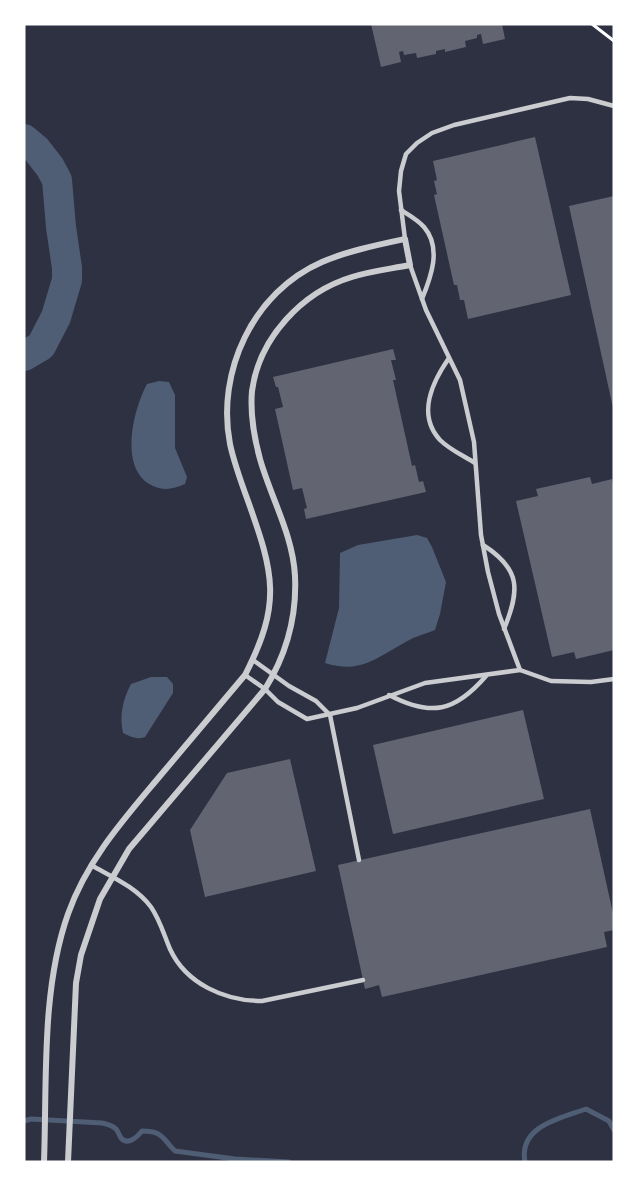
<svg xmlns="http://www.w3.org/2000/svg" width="638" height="1186" font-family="'Nunito Sans',sans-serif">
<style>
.water{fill:#4f5d75}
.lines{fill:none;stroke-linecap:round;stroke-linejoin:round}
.stream{stroke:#4f5d75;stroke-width:5}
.river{stroke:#4f5d75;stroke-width:30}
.building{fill:#626471}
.path{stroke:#fff;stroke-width:3}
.service{stroke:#caccd0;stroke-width:4.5}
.minor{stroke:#caccd0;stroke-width:6}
</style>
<rect width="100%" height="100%" fill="#2d3142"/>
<g class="water">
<path d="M159,381l10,1 6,13v53l12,29 -2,7c-11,5 -21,7 -32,2 -35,-16 -20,-76 -6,-102z"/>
<path d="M417,535l10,3 5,9 14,35 -6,32 -5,16c-10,4 -22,7 -31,13 -29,16 -45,31 -79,20l14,-55 1,-55 18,-8z"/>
<path d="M151,677h16l6,7v9l-28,44c-8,3 -14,0 -22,-4 -4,-18 0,-34 8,-49z"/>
</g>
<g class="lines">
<g class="stream">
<path d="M24,1121l7,-2 71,4c5,1 10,2 14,6 2,2 3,6 5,9 7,8 16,-1 21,-7 21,0 20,7 33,20l60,8 54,3"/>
<path d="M525,1162c-7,-36 36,-44 61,-53l23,12 5,9"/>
</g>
<path class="river" d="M24,139l12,10 14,18 7,13 4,47 6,41v12l-11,37 -15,29 -17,10"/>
</g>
<g class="building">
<path d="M371,24h131l3,15 -22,5 -2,-10 -4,1v3l-12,3 1,6 -21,5v-3l-9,2v3l-19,4 -1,-5 -12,2 -1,-4 -4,1 2,10 -20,5z"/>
<path d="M535,137l36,158 -103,24 -4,-19h-4l-3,-15h-3l-20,-90 3,-1 -3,-13 3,-1 -4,-19z"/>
<path d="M614,196v212h-1l-44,-202z"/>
<path d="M393,349l3,11h-5l5,20h-3l19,86 3,-1 4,17 4,-1 3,11 -120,27 -2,-10 3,-1 -5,-20 -9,2 -18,-81 8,-2 -5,-20h-2l-3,-10z"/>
<path d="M590,477l2,7 20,-5 2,11v160l-38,9 -2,-7 -22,5 -36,-156 22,-5 -2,-7z"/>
<path d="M523,710l21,89 -151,35 -20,-89z"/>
<path d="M290,759l26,112 -111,26 -15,-67 37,-57z"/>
<path d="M590,809l24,109v12l-10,2 3,15 -225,50 -3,-12 -14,4 -27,-124z"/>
</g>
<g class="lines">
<path class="path" d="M592,24l22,17"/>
<g class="service">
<path d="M401,210c8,5 17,10 23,17 18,21 7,50 -2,72"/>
<path d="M405,239l-6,-48 2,-20 5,-17 11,-11 15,-10 22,-8 116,-27 18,1 26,7"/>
<path d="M449,358c-16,23 -33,56 -9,82 10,10 24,16 35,23"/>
<path d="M483,545c38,24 37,45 21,84"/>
<path d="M253,660l36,26 27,15 14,14 29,145"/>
<path d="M520,670l31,11 40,1 23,-3"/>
<path d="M245,675l20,14 13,13 29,17 50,-11 68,-25 95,-13 -21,-56 -11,-42 -7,-37 -7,-93 -14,-62 -34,-70 -16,-45"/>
<path d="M389,695c42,22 66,17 97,-19"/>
<path d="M91,865c21,12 45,22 60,42 9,13 13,28 19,42 16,35 55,52 92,52l101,-21"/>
</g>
<path class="minor" d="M44,1162c3,-79 -3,-172 24,-248 19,-54 56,-95 92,-138 29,-34 57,-68 85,-101 37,-72 29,-101 3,-174 -7,-19 -14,-38 -18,-57 -14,-72 23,-152 92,-182 26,-11 55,-17 83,-23l5,26c-20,4 -39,6 -58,12 -50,15 -93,61 -100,114 -2,23 2,46 8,68 11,39 33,76 35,117 2,41 -9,79 -30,113l-136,160 -29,50 -19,56 -5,28 -8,179"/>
</g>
<rect width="638" height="1186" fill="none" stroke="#ffffff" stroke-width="51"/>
</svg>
